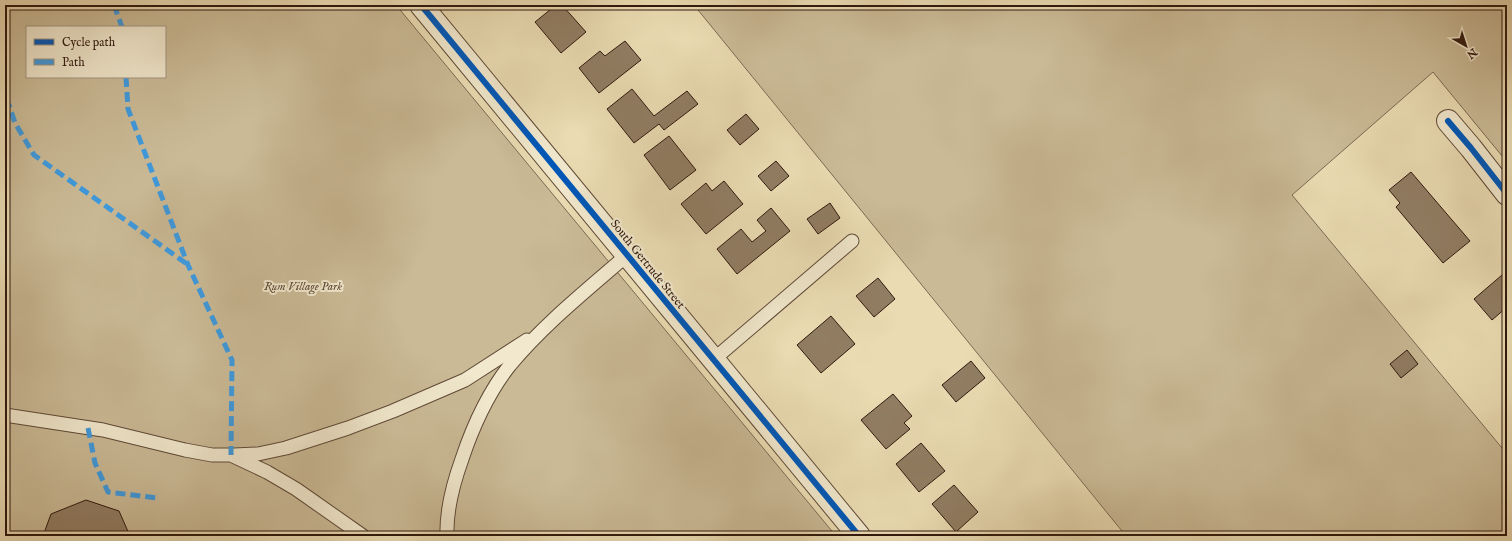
<svg xmlns="http://www.w3.org/2000/svg" width="1512" height="541" font-family="'IM FELL English',serif">
<style>
.green{fill:#caba96;stroke:#7d6952;fill-rule:evenodd}
.building{fill:#917d63;stroke:#30180e}
.lines{fill:none;stroke-linecap:round;stroke-linejoin:round}
.lane-casing{stroke:#5e4937;stroke-width:15}
.street-casing{stroke:#5e4937;stroke-width:24}
.lane{stroke:#f1e8cd;stroke-width:13}
.street{stroke:#f1e8cd;stroke-width:22}
.quiet{stroke:#3e9ade;stroke-width:5;stroke-dasharray:10 5;stroke-linecap:butt}
.cycleway-casing{stroke:#f1e8cd;stroke-width:8}
.cycleway{stroke:#0057b8;stroke-width:6}
.labels{text-anchor:middle;stroke-width:4;stroke-linejoin:round;paint-order:stroke}
.street-label{font-size:12px;fill:#30180e;stroke:#f1e8cd}
.park-label{font-size:12px;font-style:italic;fill:#5e4937;stroke:#f1e8cd}
</style>
<rect width="100%" height="100%" fill="#eadbb2"/>
<filter id="stains"><feTurbulence type="fractalNoise" baseFrequency=".005" numOctaves="4"/><feColorMatrix values="0 0 0 0 .2 0 0 0 0 .09 0 0 0 0 .02 0 0 0 .5 -.17"/></filter>
<radialGradient id="worn" r=".72"><stop offset=".6" stop-color="#630" stop-opacity="0"/><stop offset="1" stop-color="#630" stop-opacity=".3"/></radialGradient>
<g class="green">
<path d="M5,5h391l440,531h-831zM27,27h138v50h-138z"/>
<path d="M694,5h813v157l-74,-90 -141,123 215,259v82h-381z"/>
</g>
<g class="building">
<path d="M556,5h6l24,27 -25,21 -26,-31z"/>
<path d="M625,41l16,19 -42,33 -20,-25 21,-17 5,5z"/>
<path d="M632,89l22,27 33,-25 11,13 -34,26 -5,-6 -25,19 -27,-34z"/>
<path d="M746,114l13,15 -19,16 -13,-15z"/>
<path d="M669,136l27,34 -26,20 -26,-35z"/>
<path d="M776,161l13,15 -18,15 -13,-15z"/>
<path d="M1411,172l59,69 -27,22 -47,-56 4,-4 -11,-13z"/>
<path d="M724,181l19,23 -37,30 -25,-30 25,-21 6,8z"/>
<path d="M830,203l10,15 -22,16 -11,-15z"/>
<path d="M771,208l19,23 -53,43 -20,-25 24,-20 11,13 14,-11 -9,-11z"/>
<path d="M1502,275l5,6v26l-15,13 -18,-21z"/>
<path d="M878,278l17,21 -21,18 -18,-21z"/>
<path d="M831,316l24,28 -34,29 -24,-28z"/>
<path d="M1407,350l11,14 -17,14 -11,-14z"/>
<path d="M971,361l14,17 -29,24 -14,-17z"/>
<path d="M893,394l19,22 -8,7 6,6 -24,20 -25,-29z"/>
<path d="M921,443l24,28 -26,21 -23,-28z"/>
<path d="M954,485l24,27 -22,20 -24,-28z"/>
<path d="M86,500l33,11 11,25h-87l8,-22z"/>
<path d="M981,531l4,5h-11z"/>
</g>
<g class="lines">
<g class="lane-casing">
<g id="lane">
<path d="M713,360l139,-119"/>
<path d="M5,415l98,15 82,20 27,5h19l36,17 29,17 67,47"/>
<path d="M234,455l24,-1 28,-6 62,-20 45,-17 72,-31 62,-40"/>
<path d="M447,536c-1,-27 6,-52 15,-77 11,-33 26,-66 48,-94 34,-41 77,-75 117,-110"/>
</g>
</g>
<g class="street-casing">
<g id="street">
<path d="M421,5l438,531"/>
<path d="M1448,121l23,27 36,46"/>
</g>
</g>
<use href="#lane" class="lane"/>
<use href="#street" class="street"/>
<g class="quiet">
<path d="M114,5l8,22"/>
<path d="M126,77l2,32 60,156 44,95 -1,95"/>
<path d="M5,111l4,-6 6,18 19,32 153,109"/>
<path d="M88,428l7,35 13,29 49,6"/>
</g>
<g class="cycleway-casing">
<g id="cycleway">
<path d="M421,5l438,531"/>
<path d="M1448,121l23,27 36,46"/>
</g>
</g>
<use href="#cycleway" class="cycleway"/>
</g>
<g class="labels">
<g class="street-label">
<text transform="translate(648 264) rotate(51)" y="4">South Gertrude Street</text>
</g>
<g class="park-label">
<text x="303" y="290">Rum Village Park</text>
</g>
</g>
<rect width="1512" height="541" fill="none" stroke="#eadbb2" stroke-width="20"/>
<rect x="6" y="6" width="1500" height="529" fill="none" stroke="#30180e" stroke-width="2"/>
<rect x="10" y="10" width="1492" height="521" fill="none" stroke="#30180e"/>
<rect x="26" y="26" width="140" height="52" fill="#f1e8cd" stroke="#a49581"/>
<rect x="34" y="39" width="20" height="6" fill="#0057b8" stroke="#a49581"/>
<text x="62" y="46" font-size="12" fill="#30180e">Cycle path</text>
<rect x="34" y="59" width="20" height="6" fill="#3e9ade" stroke="#a49581"/>
<text x="62" y="66" font-size="12" fill="#30180e">Path</text>
<g transform="translate(1466 46) rotate(141)" stroke="#f1e8cd" stroke-width="3" paint-order="stroke">
<path d="M0-3L7 15L0 10L-7 15Z" fill="#30180e"/>
<text y="-6" font-size="11" font-weight="bold" text-anchor="middle" fill="#30180e">N</text>
</g>
<rect width="100%" height="100%" filter="url(#stains)"/>
<rect width="100%" height="100%" fill="url(#worn)"/>
</svg>
